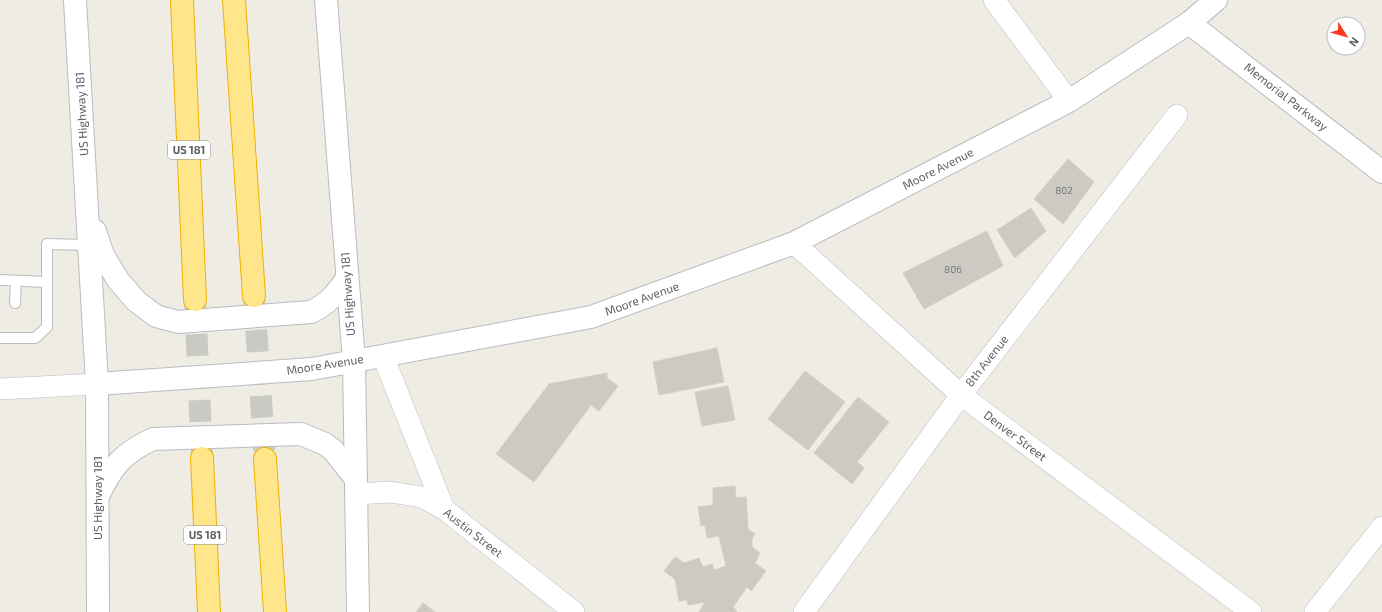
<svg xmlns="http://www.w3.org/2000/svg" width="1382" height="612" font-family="'Exo 2',sans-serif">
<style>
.building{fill:#cccac2;stroke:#d4cfc0}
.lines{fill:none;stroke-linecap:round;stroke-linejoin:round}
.motorway-tunnel{stroke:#cacac4;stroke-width:22;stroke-dasharray:22 11;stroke-linecap:butt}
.service-casing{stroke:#b8bbc0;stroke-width:12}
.minor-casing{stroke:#b8bbc0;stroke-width:22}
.tertiary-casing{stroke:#b8bbc0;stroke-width:24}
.secondary-casing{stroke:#b8bcc2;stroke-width:24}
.motorway-casing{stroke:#f2b000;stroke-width:24}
.service{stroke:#fff;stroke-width:10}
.minor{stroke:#fff;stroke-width:21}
.tertiary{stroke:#fff;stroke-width:22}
.secondary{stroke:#fff;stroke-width:22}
.motorway{stroke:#ffe68a;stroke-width:22}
.labels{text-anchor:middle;stroke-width:3;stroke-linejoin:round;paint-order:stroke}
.number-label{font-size:10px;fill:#777a7c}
.shield{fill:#fff;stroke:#8c8f93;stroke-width:1}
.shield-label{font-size:11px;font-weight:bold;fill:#5b5f65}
.street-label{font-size:12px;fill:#5b5f65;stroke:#fff}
</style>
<rect width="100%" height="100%" fill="#efede3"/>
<g class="building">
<path d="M1068,159l26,23 -31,42 -29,-25z"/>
<path d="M1031,208l15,23 -31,27 -18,-28z"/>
<path d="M987,231l16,35 -79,43 -21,-36z"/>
<path d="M717,348l7,34 -65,13 -6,-33z"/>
<path d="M805,371l40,31 -37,48 -40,-31z"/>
<path d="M607,373v5l11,8 -19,25 -8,-6 -57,77 -38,-28 53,-70z"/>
<path d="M728,386l7,34 -33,6 -7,-34z"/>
<path d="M858,397l31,25 -32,40 7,6 -12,16 -38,-31z"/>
<path d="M735,486l1,12 10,-1 2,32 7,5 -3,5v8l8,6 -5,10 11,8 -15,20 -4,-4 -14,20 4,4 -1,1h-37l6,-10 -17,3 -1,-5 -8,1 -4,-22 -11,-8 11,-14 9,6 15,-5 4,9 9,-3 2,6 12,-4 -7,-30 -12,2 -2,-13 -4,1 -3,-19 15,-2v-17z"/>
<path d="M423,603l12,9h-19z"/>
</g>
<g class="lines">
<g class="motorway-tunnel">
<path d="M254,297l11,162"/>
<path d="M195,301l7,155"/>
</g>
<g class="service-casing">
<g id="service">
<path d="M0,280l47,2"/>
<path d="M15,303l1,-22"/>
<path d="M0,338h35l12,-11v-83l42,1"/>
</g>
</g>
<g class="minor-casing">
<g id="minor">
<path d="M994,0l75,101"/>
<path d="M794,243l167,152 290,217"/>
<path d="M383,356l61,153"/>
<path d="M0,389l97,-5"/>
<path d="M356,494l34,-2 32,5 22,12 130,103"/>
<path d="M804,612l157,-217 216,-280"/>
<path d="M1315,612l67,-85"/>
</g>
</g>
<g class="tertiary-casing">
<path id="tertiary" d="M1189,23l193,149"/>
</g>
<g class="secondary-casing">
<g id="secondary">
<path d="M75,0l22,384 1,228"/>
<path d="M326,0l28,361 4,251"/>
<path d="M95,231l8,24 15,25 18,21 20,15 22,6 133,-10c17,-8 26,-19 36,-34"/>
<path d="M97,384l215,-15 279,-52 203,-74 275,-142 120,-78 27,-23"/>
<path d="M99,494c14,-29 24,-41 54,-55l148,-5 24,10 8,6 23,29"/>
</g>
</g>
<g class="motorway-casing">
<g id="motorway">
<path d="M182,0l13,300"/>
<path d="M234,0l20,296"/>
<path d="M202,458l7,154"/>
<path d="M265,459l10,153"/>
</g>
</g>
<use href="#service" class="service"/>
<use href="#minor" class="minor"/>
<use href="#tertiary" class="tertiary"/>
<use href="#secondary" class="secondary"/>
<use href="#motorway" class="motorway"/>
</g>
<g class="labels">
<g class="number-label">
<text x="1064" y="194">802</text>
<text x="953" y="273">806</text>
</g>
<g class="shield">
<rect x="168" y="141" width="42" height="18" rx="3"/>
<rect x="184" y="526" width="42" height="18" rx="3"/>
</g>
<g class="shield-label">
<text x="189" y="154">US 181</text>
<text x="205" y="539">US 181</text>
</g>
<g class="street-label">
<text transform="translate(1286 97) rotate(38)" y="4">Memorial Parkway</text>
<text transform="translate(82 114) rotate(-93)" y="4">US Highway 181</text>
<text transform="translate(938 169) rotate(-27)" y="4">Moore Avenue</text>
<text transform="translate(348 294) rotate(-94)" y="4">US Highway 181</text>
<text transform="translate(642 299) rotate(-20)" y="4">Moore Avenue</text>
<text transform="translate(987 361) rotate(-52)" y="4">8th Avenue</text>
<text transform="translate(325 365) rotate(-9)" y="4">Moore Avenue</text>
<text transform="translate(1015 436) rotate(37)" y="4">Denver Street</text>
<text transform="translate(98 498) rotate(-90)" y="4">US Highway 181</text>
<text transform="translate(473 533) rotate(38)" y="4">Austin Street</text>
</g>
</g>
<g transform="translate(1346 36) rotate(127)"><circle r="19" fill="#ffffff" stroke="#bdbfc1"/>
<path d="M0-3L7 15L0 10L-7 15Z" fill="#f73a20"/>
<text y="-6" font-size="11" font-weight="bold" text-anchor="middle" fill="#5b5f65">N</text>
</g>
</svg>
